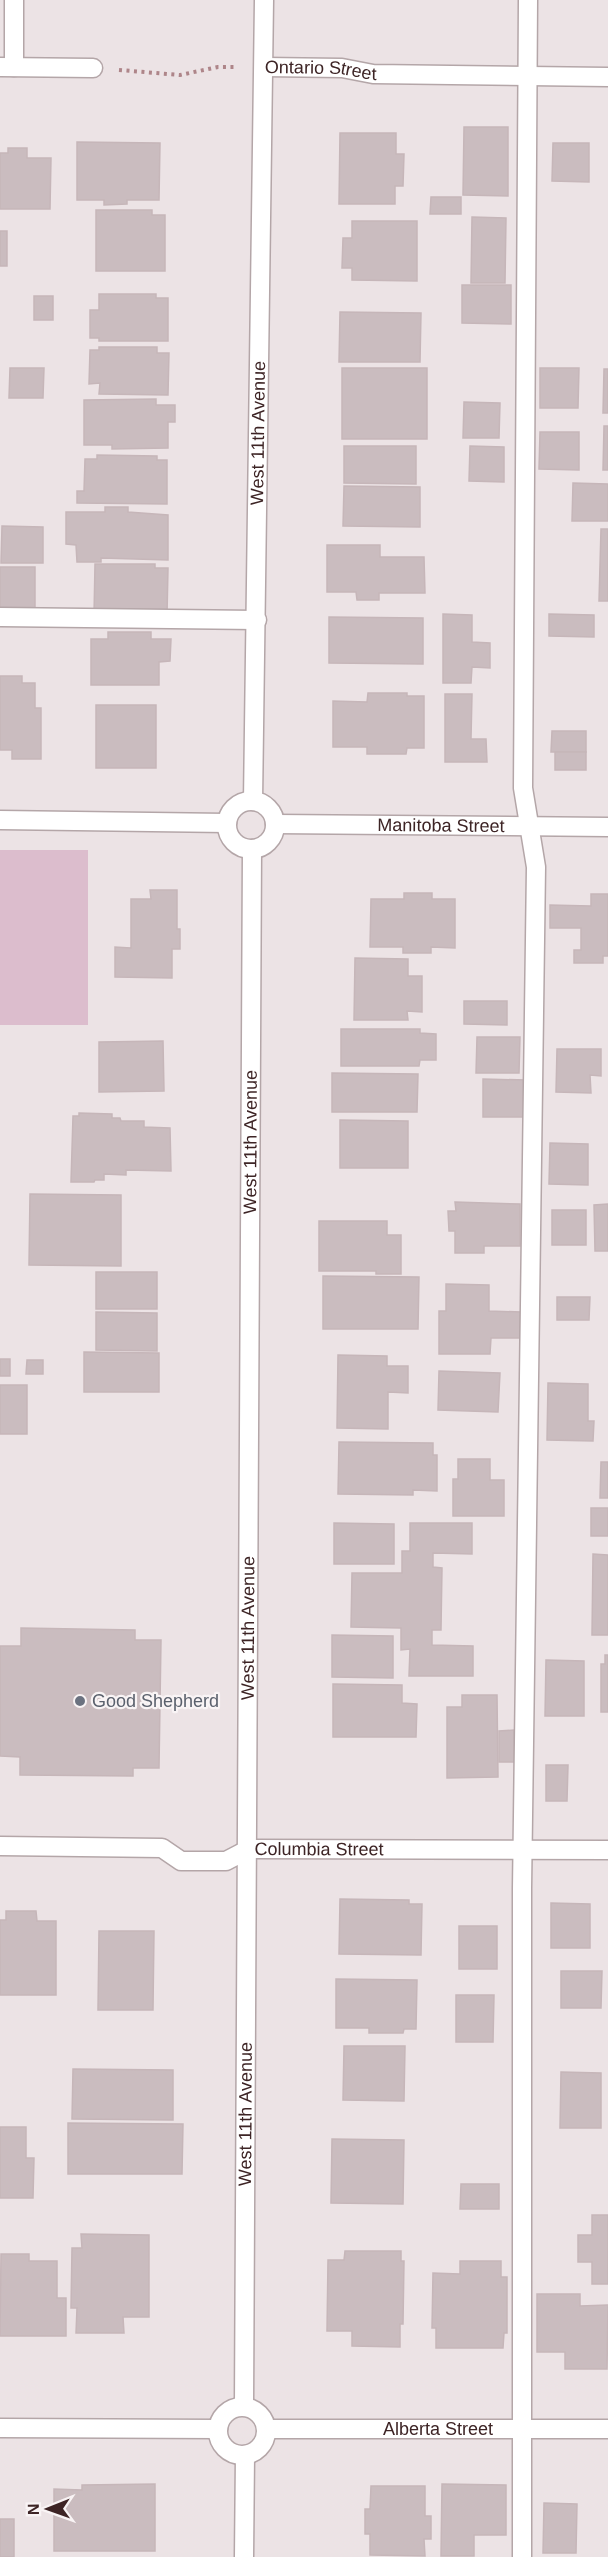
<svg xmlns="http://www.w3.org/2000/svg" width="608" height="2557" font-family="Arial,sans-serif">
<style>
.green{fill:#dcbdcd}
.building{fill:#cabcbf;stroke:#c6b6b9;stroke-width:1.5}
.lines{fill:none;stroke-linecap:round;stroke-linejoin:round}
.minor-casing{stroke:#b4a6a8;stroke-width:21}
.path{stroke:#ae8589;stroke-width:4;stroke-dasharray:3 4.5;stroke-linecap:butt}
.minor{stroke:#fff;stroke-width:18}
.worship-dot{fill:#6b7280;stroke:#f9f4f5;stroke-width:2}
.labels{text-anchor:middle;stroke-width:4.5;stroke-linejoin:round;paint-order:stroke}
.street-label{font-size:18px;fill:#3d2425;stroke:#f9f4f5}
.worship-label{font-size:18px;fill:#5b616d;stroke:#f9f4f5;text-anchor:start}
</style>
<rect width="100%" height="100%" fill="#ece3e5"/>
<rect class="green" x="0" y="850" width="88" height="175"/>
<g class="building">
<path d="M464,127h44v69l-45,-1z"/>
<path d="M340,133h56v21h8l-1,32h-8v18h-56z"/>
<path d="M77,142l83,1 -1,57h-32v4l-23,1v-5h-27z"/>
<path d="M553,143h36v39l-37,-1z"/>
<path d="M8,148h19v10h24l-1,51h-50v-56h8z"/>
<path d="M431,197h30v17h-31z"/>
<path d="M96,210h56v5h13v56h-69z"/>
<path d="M472,217l34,1 -1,65h-34z"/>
<path d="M352,221h65v60l-65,-1v-12h-10l1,-30h9z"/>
<rect x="0" y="231" width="7" height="35"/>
<path d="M462,285h49v39l-49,-1z"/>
<path d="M99,294h57v4h12v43h-69v-3h-9v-28h9z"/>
<rect x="34" y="296" width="19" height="24"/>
<path d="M340,312l81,1 -1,49h-81z"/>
<path d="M99,347h58v6h12l-1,42 -69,-1 1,-11 -11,1 1,-34h9z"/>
<path d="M10,368h34l-1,30h-34z"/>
<rect x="342" y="368" width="85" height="71"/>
<path d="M540,368h39l-1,40h-38z"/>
<path d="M604,369h4v44h-5z"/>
<path d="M156,399v6h19v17h-7v26l-56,1v-4h-28v-45z"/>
<path d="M464,402l36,1 -1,35h-36z"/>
<path d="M604,426h4v44h-5z"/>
<path d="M540,432h39v38l-40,-1z"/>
<path d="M344,446h72v38l-72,-1z"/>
<path d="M470,446l34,1v35l-35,-1z"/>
<path d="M97,455l60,1v4h10v44l-90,-1v-12h7l1,-32h12z"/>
<path d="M573,483l35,1v37h-36z"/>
<path d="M344,486l76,1v40l-77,-1z"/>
<path d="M105,507h23v5l40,3v45l-67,-2v4h-24l-1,-17 -10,-1v-32h39z"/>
<path d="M2,526l41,1v36h-42z"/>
<path d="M601,529h7v72h-9z"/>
<path d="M327,545h53v12h44l1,36h-46v7h-22l-1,-8h-29z"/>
<path d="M95,564h60v4h13l-1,48 -73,-1z"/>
<rect x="0" y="567" width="35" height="45"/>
<path d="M443,614l29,1v27l18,1v25l-18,-1 -1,16h-28z"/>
<path d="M549,614l45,1v22l-45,-1z"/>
<path d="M329,617l94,1v46l-94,-1z"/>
<path d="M108,632h43v7h20l-1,22 -11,1v23h-68v-46h17z"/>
<path d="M0,676h22v7h13v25h6v51h-29v-9h-12z"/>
<path d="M368,693h39v3h17v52h-17l-1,6h-39v-7h-34v-46l34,1z"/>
<path d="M445,694h27l-1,45h15l1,23h-42z"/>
<rect x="96" y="705" width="60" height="63"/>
<path d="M552,731h34v21h-35z"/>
<rect x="555" y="752" width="31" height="18"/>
<path d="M150,890h27v39h3v20h-8v29l-57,-1v-30l16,1v-49h20z"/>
<path d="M404,893h28v6h23v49l-24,-1v6h-28v-6h-33l1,-48h33z"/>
<path d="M591,894h17v62h-5v7h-29v-13h7v-22h-31v-23l41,1z"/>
<path d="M355,958l53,1v17h14v36l-15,-1 1,9h-54z"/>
<path d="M464,1001h43v24l-43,-1z"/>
<path d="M341,1029h79v4l16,1v26h-16l-1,6h-78z"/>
<path d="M477,1037h43l-1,36h-43z"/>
<path d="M163,1041l1,50 -65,1v-50z"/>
<path d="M557,1049h44v27l-11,-1 1,18 -35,-1z"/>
<path d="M332,1073l86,1 -1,38h-85z"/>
<path d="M483,1079l43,1v37h-43z"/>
<path d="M79,1113l33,1v4h8l1,3h23v6l26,1 1,43 -45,-1v5l-22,-1v6h-9l-1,2h-23l2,-66h6z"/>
<path d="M340,1120l68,1v47h-68z"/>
<path d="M550,1143l38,1v41l-39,-1z"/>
<path d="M30,1194l91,1v71l-92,-1z"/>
<path d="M455,1202l65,2v42h-36v7h-29v-22h-6l-1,-20h8z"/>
<path d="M608,1204v47h-13l-1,-46z"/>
<rect x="552" y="1210" width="34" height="35"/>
<path d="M319,1221h68v14h14v39h-25v-3h-57z"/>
<rect x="96" y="1272" width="61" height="37"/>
<path d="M323,1276l96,1 -1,52h-95z"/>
<path d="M446,1284l43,1v26l32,1 -1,26h-29l-1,16h-51v-43h7z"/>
<path d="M557,1297h33l-1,23h-32z"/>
<path d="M96,1312l61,1v38l-61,-1z"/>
<path d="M84,1352l75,1v39h-75z"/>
<path d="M338,1355l49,1v10h21v27l-20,-1v37l-51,-1z"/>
<rect x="0" y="1359" width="10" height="17"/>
<path d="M27,1360h16v14h-17z"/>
<path d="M439,1371l61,2 -2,39 -60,-2z"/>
<path d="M548,1383l40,1v37h6l-1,20 -46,-1z"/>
<rect x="0" y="1385" width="27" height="49"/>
<path d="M339,1442l94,1v12h4v36l-24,-1v5l-75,-1z"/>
<path d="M458,1459h32v21h14v36h-51v-37h5z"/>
<path d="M601,1462h7v36h-8z"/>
<rect x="591" y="1508" width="17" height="28"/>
<path d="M334,1523l60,1v40h-60z"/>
<path d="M410,1523h62v31l-39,-1v14l9,1 -1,62h-9v15l41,1v30h-64l1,-27 -9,1v-22l-50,-1 1,-54h50v-22h8z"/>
<path d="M593,1554l15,1v80h-16z"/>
<path d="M21,1628l114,2v10h26l-2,128h-26v8l-113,-1v-18l-20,-1v-110h21z"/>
<path d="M332,1635l61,1v42l-61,-1z"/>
<path d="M605,1655h3v57h-7v-48h4z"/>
<path d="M546,1660l38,1v55h-39z"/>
<path d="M333,1684l69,1v18l15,1 -1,33h-83z"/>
<path d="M462,1695h35l1,82 -51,1v-71h15z"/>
<path d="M514,1730v32h-15v-31z"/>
<path d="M546,1765h22l-1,36h-21z"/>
<path d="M340,1899l69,1v4h13l-1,51 -82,-1z"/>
<path d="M551,1903l39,1v44h-39z"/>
<path d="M6,1911h30l1,10h19v74h-56v-75h6z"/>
<rect x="459" y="1926" width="38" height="43"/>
<path d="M99,1931h55l-1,79h-55z"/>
<path d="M561,1971h41l-1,37h-40z"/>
<path d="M336,1979l81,1 -1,49h-12l-1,4h-34v-5h-33z"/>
<path d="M456,1995h38l-1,47h-37z"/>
<path d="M344,2046h61l-1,55 -61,-1z"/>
<path d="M73,2069l100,1v50l-101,-1z"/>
<path d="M561,2072l40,1v55h-41z"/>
<path d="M68,2123l115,1 -1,50h-114z"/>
<path d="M0,2127h26v31h8l-1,40h-33z"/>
<path d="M332,2139l72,1 -1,64 -72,-1z"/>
<path d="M461,2184h38v25h-39z"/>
<path d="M592,2215h16v69h-16v-22h-14v-27h14z"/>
<path d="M81,2234l68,1v82h-26l1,16h-48l1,-25h-6l1,-60h10z"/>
<path d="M345,2251h56v10h3l-1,63h-3v23l-48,-1v-15h-25l1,-71h16z"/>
<path d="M1,2254h28v7h28v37h9v38h-66z"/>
<path d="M460,2261h41v16h6v56h-3l-1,15h-67v-20h-4l1,-55 27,1z"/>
<path d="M537,2294h43v12l28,-1 -1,64h-42v-17h-28z"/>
<path d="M155,2484v67h-101v-62l28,1v-5z"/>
<path d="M442,2484l64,1v50h-32v21h-33z"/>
<path d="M371,2486h54v30h6v23h-7l1,17 -55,-1v-21h-5v-25h5z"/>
<path d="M544,2503l33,1 -1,49h-33z"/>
<rect x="0" y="2519" width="14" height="38"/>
</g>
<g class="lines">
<g class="minor-casing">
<g id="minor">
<path d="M0,67l93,1"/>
<path d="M14,67v-67"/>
<path id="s1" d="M264,67l78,1 31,6 235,3"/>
<path d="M0,617l257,3"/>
<path id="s2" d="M253,801l11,-801"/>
<circle cx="251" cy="825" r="24"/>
<path d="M0,820l227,3"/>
<path id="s3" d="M275,824l333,3"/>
<path id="s4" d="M0,1846l162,2 19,13h45l23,-12 359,1"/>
<path id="s5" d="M244,2406l8,-1557"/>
<circle cx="242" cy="2431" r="24"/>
<path d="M0,2428l218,1"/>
<path id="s6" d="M267,2429h341"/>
<path d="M244,2557l1,-102"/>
<path d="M522,2557v-668l14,-1022 -13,-79 5,-788"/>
</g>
</g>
<path class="path" d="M119,70l61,5 38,-8h18"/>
<use href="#minor" class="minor"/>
</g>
<circle class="worship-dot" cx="80" cy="1701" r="6"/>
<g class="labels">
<g class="street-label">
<text dy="6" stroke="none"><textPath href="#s1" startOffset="57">Ontario Street</textPath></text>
<text dy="6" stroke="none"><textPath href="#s2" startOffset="368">West 11th Avenue</textPath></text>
<text dy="6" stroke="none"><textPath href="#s3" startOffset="166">Manitoba Street</textPath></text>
<text dy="6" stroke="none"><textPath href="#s5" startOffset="1264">West 11th Avenue</textPath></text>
<text dy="6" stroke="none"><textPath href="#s5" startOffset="778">West 11th Avenue</textPath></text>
<text dy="6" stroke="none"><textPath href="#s4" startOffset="326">Columbia Street</textPath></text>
<text dy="6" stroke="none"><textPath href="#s5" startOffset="292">West 11th Avenue</textPath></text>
<text dy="6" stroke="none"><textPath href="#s6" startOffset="171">Alberta Street</textPath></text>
</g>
<g class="worship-label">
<text x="92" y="1707">Good Shepherd</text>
</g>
</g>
<g transform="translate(48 2509) rotate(269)" stroke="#f9f4f5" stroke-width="4.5" paint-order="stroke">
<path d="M0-4.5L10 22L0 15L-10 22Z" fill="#3d2425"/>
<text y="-9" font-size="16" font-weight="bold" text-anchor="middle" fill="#3d2425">N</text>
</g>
</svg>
